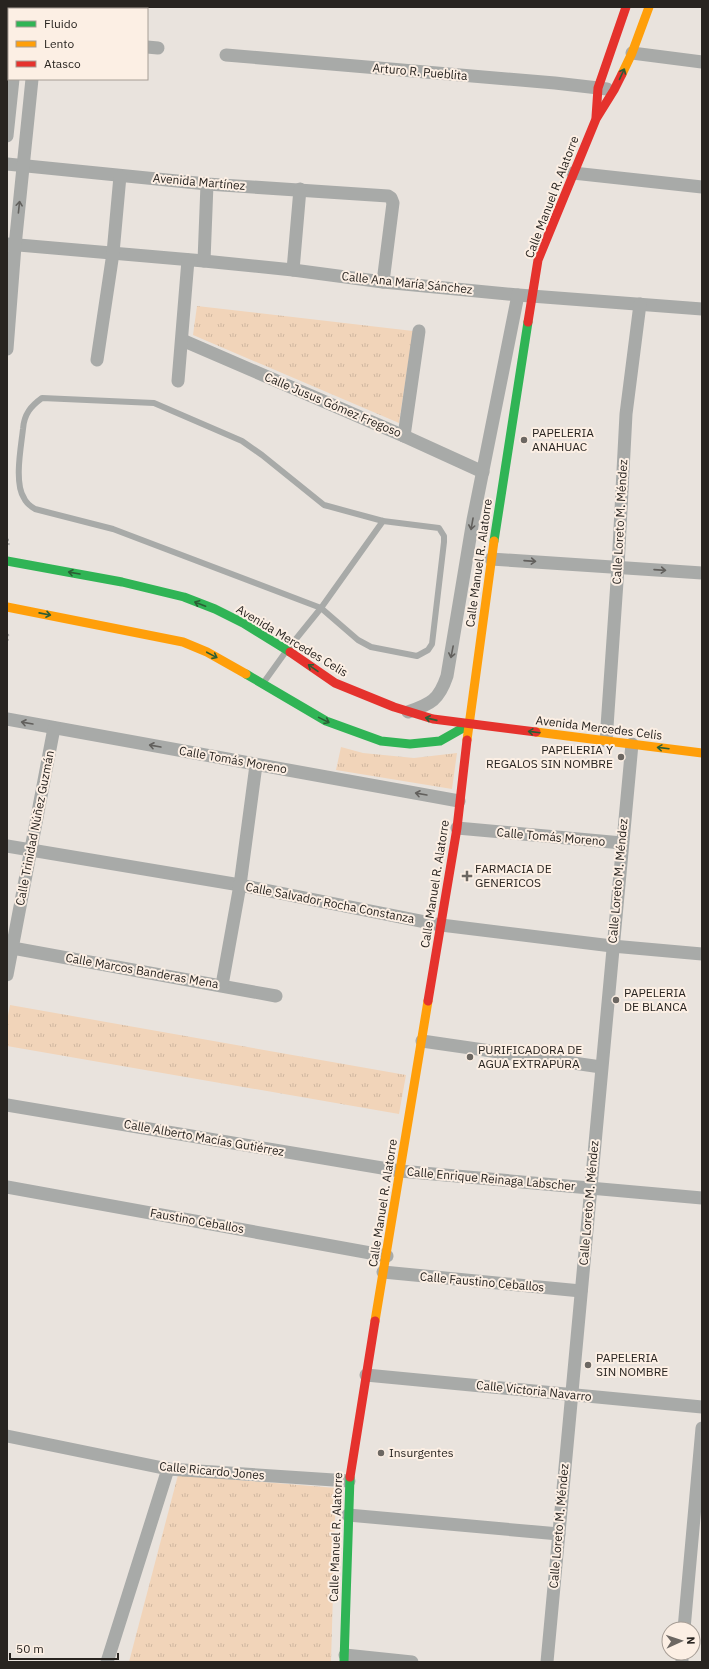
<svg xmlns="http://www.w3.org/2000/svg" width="709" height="1669" font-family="'IBM Plex Sans',sans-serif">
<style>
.grass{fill:url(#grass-tufts)}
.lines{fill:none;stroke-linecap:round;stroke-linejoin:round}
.path{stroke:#adaca9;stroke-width:2.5;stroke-dasharray:2 3;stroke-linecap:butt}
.lane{stroke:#a8aaa8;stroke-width:6}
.street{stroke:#a8aaa8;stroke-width:13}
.fast{stroke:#30b455;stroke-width:9}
.slow{stroke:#ff9f0a;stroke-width:9}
.jam{stroke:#e5322d;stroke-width:9}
.oneway{stroke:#2b5e35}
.oneway2{stroke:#62605d}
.poi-dot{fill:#6c6762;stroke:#fcefe4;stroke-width:1.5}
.labels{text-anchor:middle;stroke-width:4;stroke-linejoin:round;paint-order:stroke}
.street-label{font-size:12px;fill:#282420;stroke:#fcefe4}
.poi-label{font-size:12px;fill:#282420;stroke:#fcefe4;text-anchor:start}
</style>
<defs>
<pattern id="grass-tufts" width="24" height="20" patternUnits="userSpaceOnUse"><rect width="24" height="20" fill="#f1d4b9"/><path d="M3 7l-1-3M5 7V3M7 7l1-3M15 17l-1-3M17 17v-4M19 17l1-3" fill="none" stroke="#cfb69f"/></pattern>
</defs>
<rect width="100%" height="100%" fill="#e9e3dd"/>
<g class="grass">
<path d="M197,306l216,25 -14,92 -206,-88z"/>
<path d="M341,747l22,6 51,5 43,-5 -5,36 -116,-19z"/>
<path d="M10,1005l396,70 -7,39 -392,-68v-25z"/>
<path d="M178,1475l158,13 -5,174h-202z"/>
</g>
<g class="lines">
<g class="path">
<path d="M7,540h2l-1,7"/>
<path d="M7,635h1l-1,8"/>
</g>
<g class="lane">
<path d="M42,398l112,5 88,38 20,14 62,50 59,16 56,7 5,8v6l-12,102 -4,6 -11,6 -46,-9 -13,-7 -37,-32 -208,-79 -78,-20c-5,-3 -9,-6 -11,-11 -10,-15 -3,-51 -1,-69 1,-15 8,-23 19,-31z"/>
<path d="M264,682l23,-32 34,-42 62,-87"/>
</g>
<g class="street">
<path d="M21,9l1,-2"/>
<path d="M40,9v-2"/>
<path d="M7,35h2"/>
<path d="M147,47l11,1"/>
<path d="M632,53l70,9"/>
<path d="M226,55l329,28 52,6"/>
<path d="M7,136l6,-57"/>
<path d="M7,164l200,20 181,12 3,2 2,5 -10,79"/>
<path d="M573,173l129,14"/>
<path d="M7,244l197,17 89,9 90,12 135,13 184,14"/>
<path d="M204,261l3,-77"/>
<path d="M293,270l7,-81"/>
<path d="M182,340l222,96 79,36"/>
<path d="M7,349l8,-103 17,-167"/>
<path d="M97,360l16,-107 7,-77"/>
<path d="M178,381l10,-121"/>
<path d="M404,436l15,-105"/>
<path d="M491,559l211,14"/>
<path d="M408,712c23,-8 31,-12 39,-36l26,-156 45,-225"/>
<path d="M7,719l452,82"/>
<path d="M606,741l12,-174 8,-153 14,-110"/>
<path d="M457,828l165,15"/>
<path d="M7,846l233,39 201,40 171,21 90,8"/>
<path d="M7,947l269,49"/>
<path d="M7,975l47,-247"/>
<path d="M222,985l18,-100 16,-120"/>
<path d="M422,1041l179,26"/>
<path d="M7,1105l393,66 302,27"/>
<path d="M7,1187l380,69"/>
<path d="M383,1272l198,19"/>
<path d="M366,1375l336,32"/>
<path d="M7,1436l161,33 181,12"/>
<path d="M348,1515l211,19"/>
<path d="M684,1629l18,-201"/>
<path d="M345,1655l67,7"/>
<path d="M107,1662l61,-193"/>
<path d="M547,1662l85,-918"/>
<path d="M682,1662v-9"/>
</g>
<g class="fast">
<path d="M494,541l34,-219"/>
<path d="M7,561l115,21 62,15 31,12 28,14 47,29"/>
<path d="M246,674l80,47 55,20 29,3 30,-3 30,-17"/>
<path d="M344,1662l6,-185"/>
</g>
<g class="slow">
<path d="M622,74l10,-21 17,-46"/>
<path d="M7,607l176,35 24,10 39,22"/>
<path d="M536,732l166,21"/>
<path d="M467,740l27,-199"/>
<path d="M375,1321l53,-320"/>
</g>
<g class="jam">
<path d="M596,117l2,-29 28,-81"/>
<path d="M528,322l10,-62 58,-141 18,-29 8,-16"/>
<path d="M290,652l45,31 59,24 39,12 103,13"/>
<path d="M428,1001l29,-173 10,-88"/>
<path d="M350,1477l25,-156"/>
</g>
</g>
<defs><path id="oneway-shaft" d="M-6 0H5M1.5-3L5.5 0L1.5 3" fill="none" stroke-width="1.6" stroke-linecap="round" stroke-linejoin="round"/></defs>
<g class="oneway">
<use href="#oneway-shaft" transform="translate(622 74) rotate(-65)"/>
<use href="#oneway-shaft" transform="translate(74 573) rotate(-170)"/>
<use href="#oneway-shaft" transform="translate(200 604) rotate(-159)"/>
<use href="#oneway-shaft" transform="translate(45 614) rotate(11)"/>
<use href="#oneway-shaft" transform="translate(212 655) rotate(28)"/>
<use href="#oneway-shaft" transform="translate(313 668) rotate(-145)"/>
<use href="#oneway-shaft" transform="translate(431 719) rotate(-167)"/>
<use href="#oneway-shaft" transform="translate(324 720) rotate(26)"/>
<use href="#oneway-shaft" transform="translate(534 732) rotate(-173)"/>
<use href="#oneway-shaft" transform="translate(663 748) rotate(-173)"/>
</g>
<g class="oneway2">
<use href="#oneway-shaft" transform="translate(19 207) rotate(-84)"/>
<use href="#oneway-shaft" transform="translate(472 524) rotate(100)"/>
<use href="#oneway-shaft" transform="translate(530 561) rotate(4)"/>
<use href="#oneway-shaft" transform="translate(660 570) rotate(4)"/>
<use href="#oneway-shaft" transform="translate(452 652) rotate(101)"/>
<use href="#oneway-shaft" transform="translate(27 723) rotate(-170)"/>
<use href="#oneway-shaft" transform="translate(155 746) rotate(-170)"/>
<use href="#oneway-shaft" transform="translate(421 794) rotate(-170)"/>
</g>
<g class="poi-dot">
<circle cx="524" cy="440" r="4"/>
<circle cx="621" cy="757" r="4"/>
<path d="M465 870h4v4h4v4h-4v4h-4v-4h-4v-4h4z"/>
<circle cx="616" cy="1000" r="4"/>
<circle cx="470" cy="1057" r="4"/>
<circle cx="588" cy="1365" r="4"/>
<circle cx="381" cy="1453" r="4"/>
</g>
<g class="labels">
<g class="street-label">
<text transform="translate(420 72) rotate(5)" y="4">Arturo R. Pueblita</text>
<text transform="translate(199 182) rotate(5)" y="4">Avenida Martínez</text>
<text transform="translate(552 197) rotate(-69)" y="4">Calle Manuel R. Alatorre</text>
<text transform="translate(407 283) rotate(6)" y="4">Calle Ana María Sánchez</text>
<text transform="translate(333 405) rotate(23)" y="4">Calle Jusus Gómez Fregoso</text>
<text transform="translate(620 522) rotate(-87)" y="4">Calle Loreto M. Méndez</text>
<text transform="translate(479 563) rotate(-82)" y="4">Calle Manuel R. Alatorre</text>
<text transform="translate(292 641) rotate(31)" y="4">Avenida Mercedes Celis</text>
<text transform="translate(599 728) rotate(7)" y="4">Avenida Mercedes Celis</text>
<text transform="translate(233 760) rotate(10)" y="4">Calle Tomás Moreno</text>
<text transform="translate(35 828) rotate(-79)" y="4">Calle Trinidad Núñez Guzmán</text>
<text transform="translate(551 837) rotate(5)" y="4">Calle Tomás Moreno</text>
<text transform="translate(618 881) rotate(-85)" y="4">Calle Loreto M. Méndez</text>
<text transform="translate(435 884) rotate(-81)" y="4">Calle Manuel R. Alatorre</text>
<text transform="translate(330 903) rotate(11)" y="4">Calle Salvador Rocha Constanza</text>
<text transform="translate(142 971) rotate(10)" y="4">Calle Marcos Banderas Mena</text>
<text transform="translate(204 1138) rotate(10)" y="4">Calle Alberto Macías Gutiérrez</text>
<text transform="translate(491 1179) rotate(5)" y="4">Calle Enrique Reinaga Labscher</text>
<text transform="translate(383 1203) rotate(-81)" y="4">Calle Manuel R. Alatorre</text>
<text transform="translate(589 1203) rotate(-85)" y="4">Calle Loreto M. Méndez</text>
<text transform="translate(197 1221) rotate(10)" y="4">Faustino Ceballos</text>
<text transform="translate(482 1282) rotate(5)" y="4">Calle Faustino Ceballos</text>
<text transform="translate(534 1391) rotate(6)" y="4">Calle Victoria Navarro</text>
<text transform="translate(212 1471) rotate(5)" y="4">Calle Ricardo Jones</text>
<text transform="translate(559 1526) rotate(-85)" y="4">Calle Loreto M. Méndez</text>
<text transform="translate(336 1537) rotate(-88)" y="4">Calle Manuel R. Alatorre</text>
</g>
<g class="poi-label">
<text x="532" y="437">PAPELERIA<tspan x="532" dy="14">ANAHUAC</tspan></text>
<text x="613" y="754" text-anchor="end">PAPELERIA Y<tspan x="613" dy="14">REGALOS SIN NOMBRE</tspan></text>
<text x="475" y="873">FARMACIA DE<tspan x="475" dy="14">GENERICOS</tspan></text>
<text x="624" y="997">PAPELERIA<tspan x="624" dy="14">DE BLANCA</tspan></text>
<text x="478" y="1054">PURIFICADORA DE<tspan x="478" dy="14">AGUA EXTRAPURA</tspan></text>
<text x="596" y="1362">PAPELERIA<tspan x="596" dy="14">SIN NOMBRE</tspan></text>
<text x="389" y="1457">Insurgentes</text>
</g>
</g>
<rect width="709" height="1669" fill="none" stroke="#282420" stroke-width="16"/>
<rect x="8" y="8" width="140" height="72" fill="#fcefe4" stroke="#a79e96"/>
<rect x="16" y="21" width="20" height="6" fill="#30b455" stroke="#a79e96"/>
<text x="44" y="28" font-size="12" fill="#282420">Fluido</text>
<rect x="16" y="41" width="20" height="6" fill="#ff9f0a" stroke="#a79e96"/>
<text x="44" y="48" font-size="12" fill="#282420">Lento</text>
<rect x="16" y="61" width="20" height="6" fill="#e5322d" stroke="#a79e96"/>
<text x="44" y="68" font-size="12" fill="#282420">Atasco</text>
<g transform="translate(681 1641) rotate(87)"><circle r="19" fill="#fcefe4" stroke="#a79e96"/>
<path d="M0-3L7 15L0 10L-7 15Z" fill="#6c6762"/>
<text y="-6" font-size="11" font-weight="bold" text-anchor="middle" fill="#282420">N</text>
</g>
<path d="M10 1653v6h108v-6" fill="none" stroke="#282420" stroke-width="2"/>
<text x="16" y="1653" font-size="12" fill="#282420" stroke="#fcefe4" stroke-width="3" paint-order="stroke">50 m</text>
</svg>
